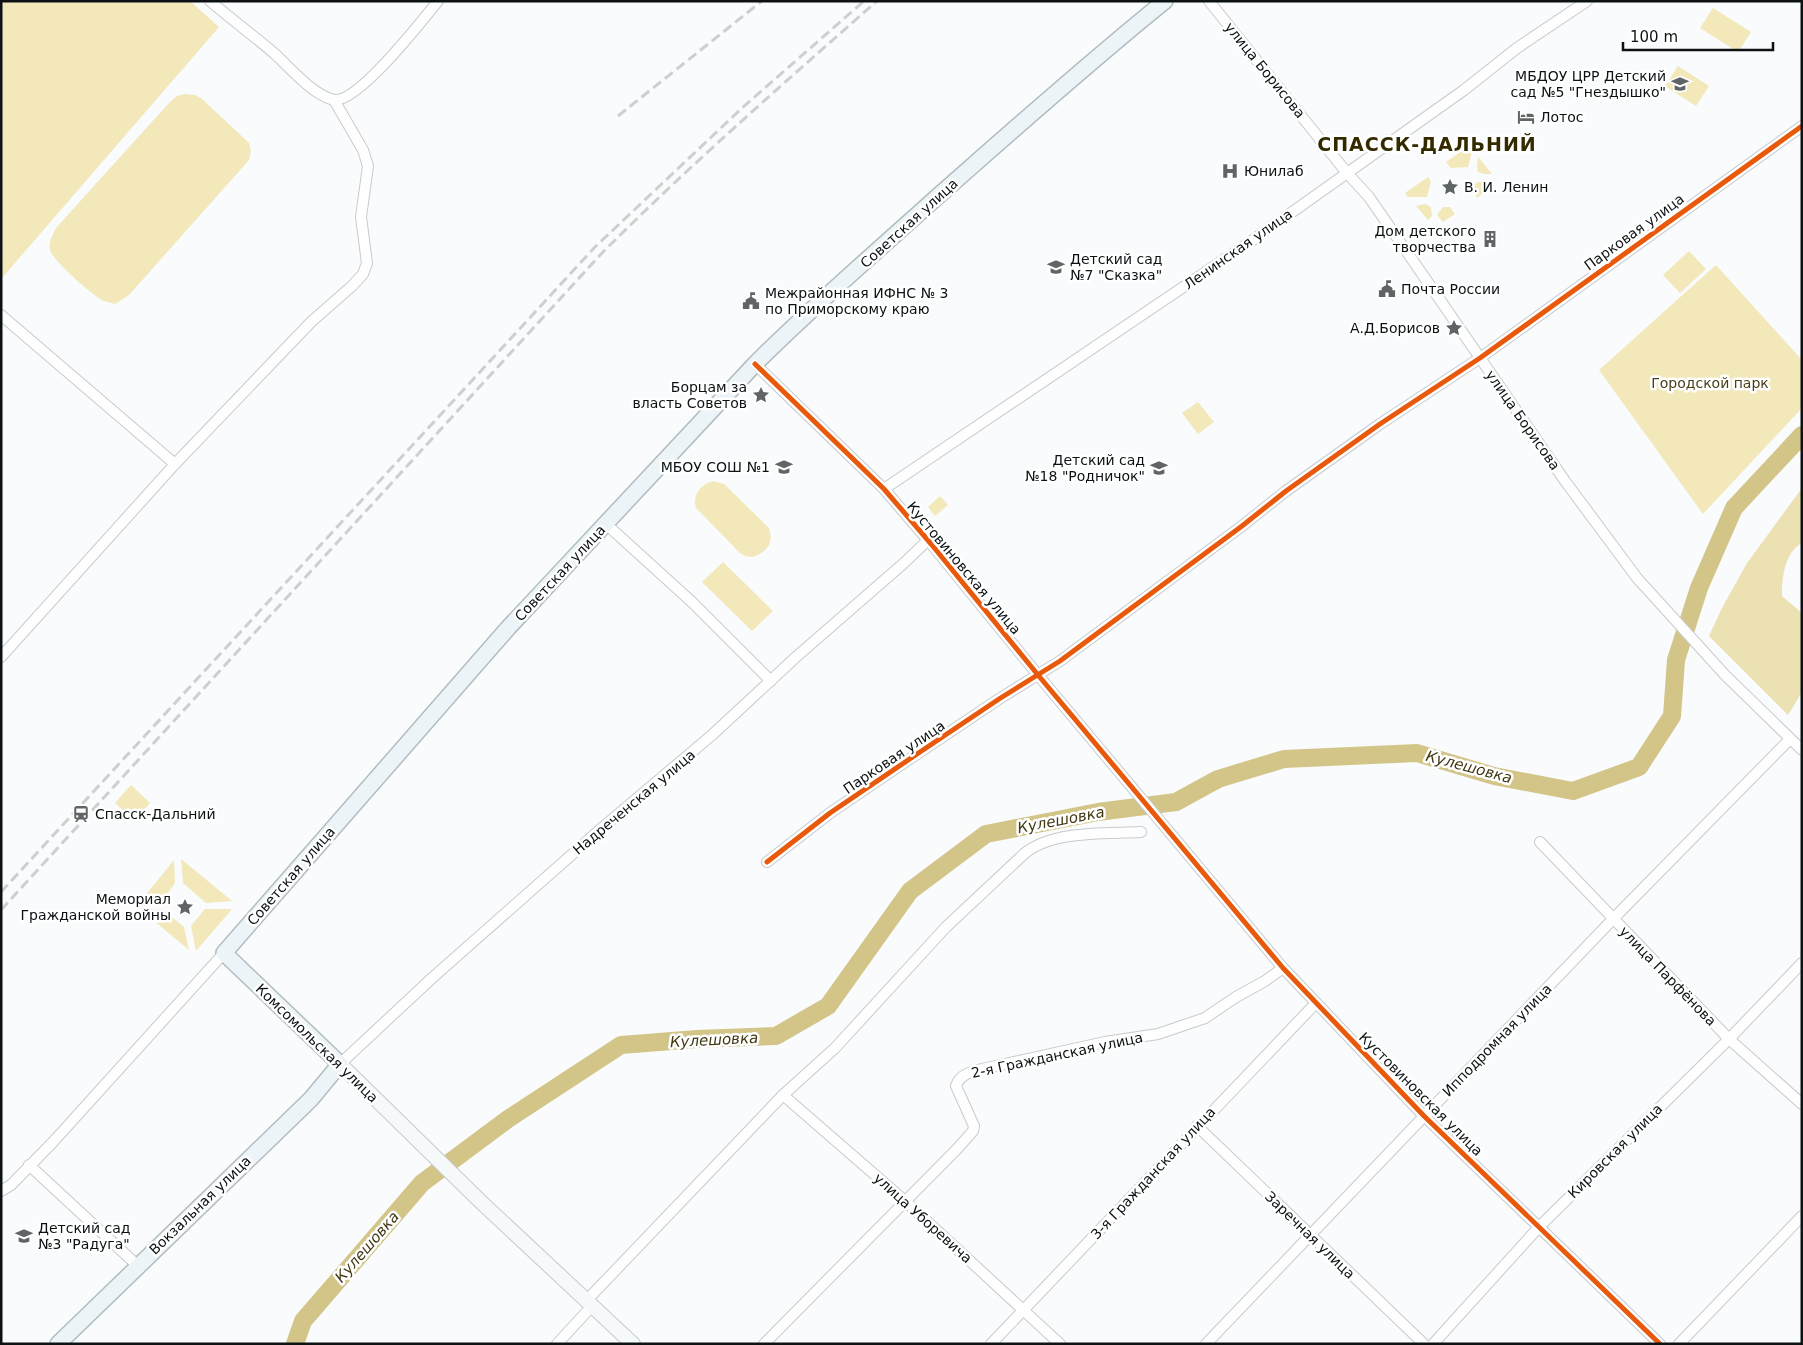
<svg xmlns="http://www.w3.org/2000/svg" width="1803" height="1345" font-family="'DejaVu Sans',sans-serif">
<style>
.green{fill:#f2e8ba}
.forest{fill:#ece1b2}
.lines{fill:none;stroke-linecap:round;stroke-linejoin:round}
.river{stroke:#d3c588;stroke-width:18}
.street-casing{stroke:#c7cbcd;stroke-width:12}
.secondary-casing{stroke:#c7cbcd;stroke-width:16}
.primary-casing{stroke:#b1bdc1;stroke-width:18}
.street{stroke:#fefeff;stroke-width:10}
.secondary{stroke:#f6f9fa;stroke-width:14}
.primary{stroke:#edf4f7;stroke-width:15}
.rail{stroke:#cecfcf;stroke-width:3;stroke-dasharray:10 5;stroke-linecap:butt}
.cycleway-casing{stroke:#fff;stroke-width:8}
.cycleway{stroke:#e8590c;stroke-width:5}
.labels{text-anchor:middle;stroke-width:5;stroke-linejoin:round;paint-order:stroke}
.street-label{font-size:14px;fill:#0c1214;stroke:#fff}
.poi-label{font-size:14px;fill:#0c1214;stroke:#fff;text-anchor:start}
.park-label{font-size:14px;fill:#483f19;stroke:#fff}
.water-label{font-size:15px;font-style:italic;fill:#403711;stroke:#fff}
.district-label{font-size:19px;font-weight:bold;letter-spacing:1px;fill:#342a00;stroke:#fff}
</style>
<rect width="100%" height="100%" fill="#f9fbfc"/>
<g class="green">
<path d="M1,1h189l29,26 -218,252z"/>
<path d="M1713,8l38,24 -13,20 -38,-24z"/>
<path d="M1678,66l31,20 -13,20 -31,-20z"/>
<path d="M185,94l10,1 7,4 47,44 2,8 -2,9 -120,135 -14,9c-4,-1 -8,-2 -11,-3 -11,-5 -51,-40 -54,-51 -2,-8 3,-15 6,-22l113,-125 8,-7z"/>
<path d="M1469,146l3,5 -4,16 -17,1 -5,-6z"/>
<path d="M1478,157l14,17h-8l-6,-2 -1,-5z"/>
<path d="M1428,177l3,5 -4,15h-19l-3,-4z"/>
<path d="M1477,182h6l5,7 -11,9 -5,-11z"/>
<path d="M1425,204l6,3 1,9 -4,4 -12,-14z"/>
<path d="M1443,207h7l5,7 -12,8 -6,-7z"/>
<path d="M1689,251l17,18 -26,24 -17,-18z"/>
<path d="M1716,265l86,95v48l-99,106 -104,-144z"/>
<path d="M1198,402l16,20 -16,12 -16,-21z"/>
<path d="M713,481l11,3 45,44 2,9 -2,8 -5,6 -6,4 -6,2 -7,-1 -5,-3 -44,-45c-4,-13 5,-24 17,-27z"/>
<path d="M940,496l8,9 -13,11 -7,-9z"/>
<path d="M723,562l50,49 -21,20 -50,-49z"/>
<path d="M131,785l19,18 -16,17 -19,-17z"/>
<path d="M181,859l51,42 -26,2 -23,-20z"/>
<path d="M174,860l1,23 -14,20h-22z"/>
<path d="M162,909l22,18 5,23 -48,-40z"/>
<path d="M205,909h27l-36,42 -5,-25z"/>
</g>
<path class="forest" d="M1802,488v55c-18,10 -20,35 -20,53l20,17v79l-14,23 -79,-79 13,-28 25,-45z"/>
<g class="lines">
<path class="river" d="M295,1344l8,-23 119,-138 86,-64 113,-74 76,-6 79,-3 52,-30 82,-115 76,-57 112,-22 78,-10 42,-23 66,-20 133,-6 77,23 79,15 66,-24 33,-51 4,-56 23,-72 35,-80 68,-73"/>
<g class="street-casing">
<g id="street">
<path d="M210,1c21,18 44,35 65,53 13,12 25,26 39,36 6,4 13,9 21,10 24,1 87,-79 103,-99"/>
<path d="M1209,1l138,172 22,24 196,284 72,97 88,97 77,75"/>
<path d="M1,315l174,149"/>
<path d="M755,364l129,125 48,56 106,130 245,293 141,148 236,228"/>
<path d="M884,489l366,-247 214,-152 53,-42 70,-47"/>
<path d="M606,524l87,79 78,78"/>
<path d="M1,657l174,-193 136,-142 41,-36 11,-12 4,-11 -6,-46 7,-51 -5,-16 -29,-50"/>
<path d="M1540,842l189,197 73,65"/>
<path d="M767,862l63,-49 84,-57 85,-57 61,-38 182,-135 44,-35 94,-67 100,-66 322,-232"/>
<path d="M340,1064l91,-85 172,-152 109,-92 84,-78 108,-94 24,-23"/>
<path d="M783,1095l122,106 155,143"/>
<path d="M1197,1126l227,218"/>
<path d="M29,1165l108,100"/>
<path d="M1,1191l10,-6 42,-43 171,-189"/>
<path d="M587,1300l196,-205 52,-47 111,-121 79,-74c29,-23 81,-19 116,-21"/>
<path d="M557,1344l35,-38"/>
<path d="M764,1344l193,-195 16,-18 1,-5 -18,-40c4,-12 15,-14 26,-17l123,-27 53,-8 47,-16 31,-21 29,-16 18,-13"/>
<path d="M991,1344l325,-341"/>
<path d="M1206,1344l407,-425 177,-180"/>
<path d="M1433,1344l106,-117 190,-188 73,-76"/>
<path d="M1679,1344l123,-128"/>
</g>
</g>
<g class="secondary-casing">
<path id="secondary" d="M340,1064l141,138 152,142"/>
</g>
<g class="primary-casing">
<path id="primary" d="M58,1344l253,-245 29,-35 -116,-111 285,-326 246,-263c58,-58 121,-112 182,-167 75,-66 150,-133 228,-196"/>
</g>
<use href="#street" class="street"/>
<use href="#secondary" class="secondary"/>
<use href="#primary" class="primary"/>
<g class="rail">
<path d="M618,116l144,-115"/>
<path d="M1,892l594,-645 147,-139 122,-107"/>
<path d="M1,910l601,-657c88,-88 182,-170 275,-252"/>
</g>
<g class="cycleway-casing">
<g id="cycleway">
<path d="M755,364l129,125 48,56 106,130 245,293 141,148 236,228"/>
<path d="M767,862l63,-49 84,-57 85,-57 61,-38 182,-135 44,-35 94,-67 100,-66 322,-232"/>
</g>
</g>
<use href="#cycleway" class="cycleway"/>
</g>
<defs>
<g id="school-bare" transform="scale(1.35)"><path d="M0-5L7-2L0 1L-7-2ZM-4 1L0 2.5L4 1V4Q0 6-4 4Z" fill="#5f6465" stroke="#fff" stroke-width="2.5" paint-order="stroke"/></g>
<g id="hotel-bare" transform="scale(1.35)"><path d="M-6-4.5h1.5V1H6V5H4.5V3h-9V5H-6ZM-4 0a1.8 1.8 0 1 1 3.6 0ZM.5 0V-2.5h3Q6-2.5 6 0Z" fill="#5f6465" stroke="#fff" stroke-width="2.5" paint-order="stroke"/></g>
<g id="hospital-bare" transform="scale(1.35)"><path d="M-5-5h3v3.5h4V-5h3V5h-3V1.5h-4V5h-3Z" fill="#5f6465" stroke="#fff" stroke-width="2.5" paint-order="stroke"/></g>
<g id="sight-bare" transform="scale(1.35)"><path d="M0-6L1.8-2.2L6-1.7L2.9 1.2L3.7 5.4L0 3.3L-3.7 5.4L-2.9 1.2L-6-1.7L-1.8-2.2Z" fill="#5f6465" stroke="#fff" stroke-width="2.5" paint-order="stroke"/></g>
<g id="building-bare" transform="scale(1.35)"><path d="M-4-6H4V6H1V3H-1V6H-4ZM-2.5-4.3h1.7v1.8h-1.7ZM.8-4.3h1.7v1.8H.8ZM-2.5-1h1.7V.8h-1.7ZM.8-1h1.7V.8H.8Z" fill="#5f6465" stroke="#fff" stroke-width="2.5" paint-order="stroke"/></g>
<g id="civic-bare" transform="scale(1.35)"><path d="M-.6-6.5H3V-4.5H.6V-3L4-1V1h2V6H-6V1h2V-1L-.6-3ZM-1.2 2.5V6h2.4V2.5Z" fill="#5f6465" stroke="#fff" stroke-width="2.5" paint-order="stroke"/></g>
<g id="station-bare" transform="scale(1.35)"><path d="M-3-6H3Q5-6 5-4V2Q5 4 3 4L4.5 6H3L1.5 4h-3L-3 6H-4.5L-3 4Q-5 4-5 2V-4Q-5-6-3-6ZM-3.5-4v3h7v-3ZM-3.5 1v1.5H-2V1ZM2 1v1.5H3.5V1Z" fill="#5f6465" stroke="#fff" stroke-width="2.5" paint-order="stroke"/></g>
</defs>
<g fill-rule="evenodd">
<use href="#school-bare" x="1680" y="84"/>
<use href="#hotel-bare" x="1526" y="117"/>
<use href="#hospital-bare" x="1230" y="171"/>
<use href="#sight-bare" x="1450" y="187"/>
<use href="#building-bare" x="1490" y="239"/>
<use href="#school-bare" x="1056" y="267"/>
<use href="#civic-bare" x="1387" y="289"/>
<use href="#civic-bare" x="751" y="301"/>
<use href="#sight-bare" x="1454" y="328"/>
<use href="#sight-bare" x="761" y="395"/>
<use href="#school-bare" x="784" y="467"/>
<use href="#school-bare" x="1159" y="468"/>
<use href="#station-bare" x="81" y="814"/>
<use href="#sight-bare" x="185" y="907"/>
<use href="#school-bare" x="24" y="1236"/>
</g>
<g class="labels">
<g class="street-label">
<text transform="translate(1265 70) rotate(51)" y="5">улица Борисова</text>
<text transform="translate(909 223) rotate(-42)" y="5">Советская улица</text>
<text transform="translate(1634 232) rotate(-36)" y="5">Парковая улица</text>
<text transform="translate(1238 249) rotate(-35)" y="5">Ленинская улица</text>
<text transform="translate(1523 420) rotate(55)" y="5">улица Борисова</text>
<text transform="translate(964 568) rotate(50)" y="5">Кустовиновская улица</text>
<text transform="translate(560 573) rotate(-47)" y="5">Советская улица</text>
<text transform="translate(894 757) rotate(-34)" y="5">Парковая улица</text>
<text transform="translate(634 802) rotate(-40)" y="5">Надреченская улица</text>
<text transform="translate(291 876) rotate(-49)" y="5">Советская улица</text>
<text transform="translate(1668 976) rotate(46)" y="5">улица Парфёнова</text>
<text transform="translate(1497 1040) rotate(-46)" y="5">Ипподромная улица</text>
<text transform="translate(317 1043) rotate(44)" y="5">Комсомольская улица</text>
<text transform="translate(1057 1055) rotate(-12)" y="5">2-я Гражданская улица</text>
<text transform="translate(1421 1094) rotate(45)" y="5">Кустовиновская улица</text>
<text transform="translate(1615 1151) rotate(-45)" y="5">Кировская улица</text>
<text transform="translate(1153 1173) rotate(-47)" y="5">3-я Гражданская улица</text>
<text transform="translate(200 1205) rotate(-44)" y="5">Вокзальная улица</text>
<text transform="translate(923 1218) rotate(42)" y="5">улица Уборевича</text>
<text transform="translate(1310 1235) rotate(44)" y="5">Заречная улица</text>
</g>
<g class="poi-label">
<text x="1666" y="81" text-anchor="end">МБДОУ ЦРР Детский<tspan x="1666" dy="16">сад №5 "Гнездышко"</tspan></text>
<text x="1540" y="122">Лотос</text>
<text x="1244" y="176">Юнилаб</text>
<text x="1464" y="192">В. И. Ленин</text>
<text x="1476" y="236" text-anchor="end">Дом детского<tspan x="1476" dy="16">творчества</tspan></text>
<text x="1070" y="264">Детский сад<tspan x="1070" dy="16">№7 "Сказка"</tspan></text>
<text x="1401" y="294">Почта России</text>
<text x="765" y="298">Межрайонная ИФНС № 3<tspan x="765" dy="16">по Приморскому краю</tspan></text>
<text x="1440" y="333" text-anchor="end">А.Д.Борисов</text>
<text x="747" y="392" text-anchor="end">Борцам за<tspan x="747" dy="16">власть Советов</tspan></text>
<text x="1145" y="465" text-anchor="end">Детский сад<tspan x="1145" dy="16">№18 "Родничок"</tspan></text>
<text x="770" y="472" text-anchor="end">МБОУ СОШ №1</text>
<text x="95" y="819">Спасск-Дальний</text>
<text x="171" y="904" text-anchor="end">Мемориал<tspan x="171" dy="16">Гражданской войны</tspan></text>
<text x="38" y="1233">Детский сад<tspan x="38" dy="16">№3 "Радуга"</tspan></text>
</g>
<g class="park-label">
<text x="1710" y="388">Городской парк</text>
</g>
<g class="water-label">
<text transform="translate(1469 767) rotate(15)" y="5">Кулешовка</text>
<text transform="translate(1061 820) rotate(-11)" y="5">Кулешовка</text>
<text transform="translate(714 1040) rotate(-3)" y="5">Кулешовка</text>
<text transform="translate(367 1247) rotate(-49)" y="5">Кулешовка</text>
</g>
<g class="district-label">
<text x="1427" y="151">СПАССК-ДАЛЬНИЙ</text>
</g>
</g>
<rect width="1803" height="1345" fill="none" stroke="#0c1214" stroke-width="5"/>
<path d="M1623 42v8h150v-8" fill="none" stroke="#0c1214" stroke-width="2.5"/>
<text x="1630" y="42" font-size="15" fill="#0c1214" stroke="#ffffff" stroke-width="4" paint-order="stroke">100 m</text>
</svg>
